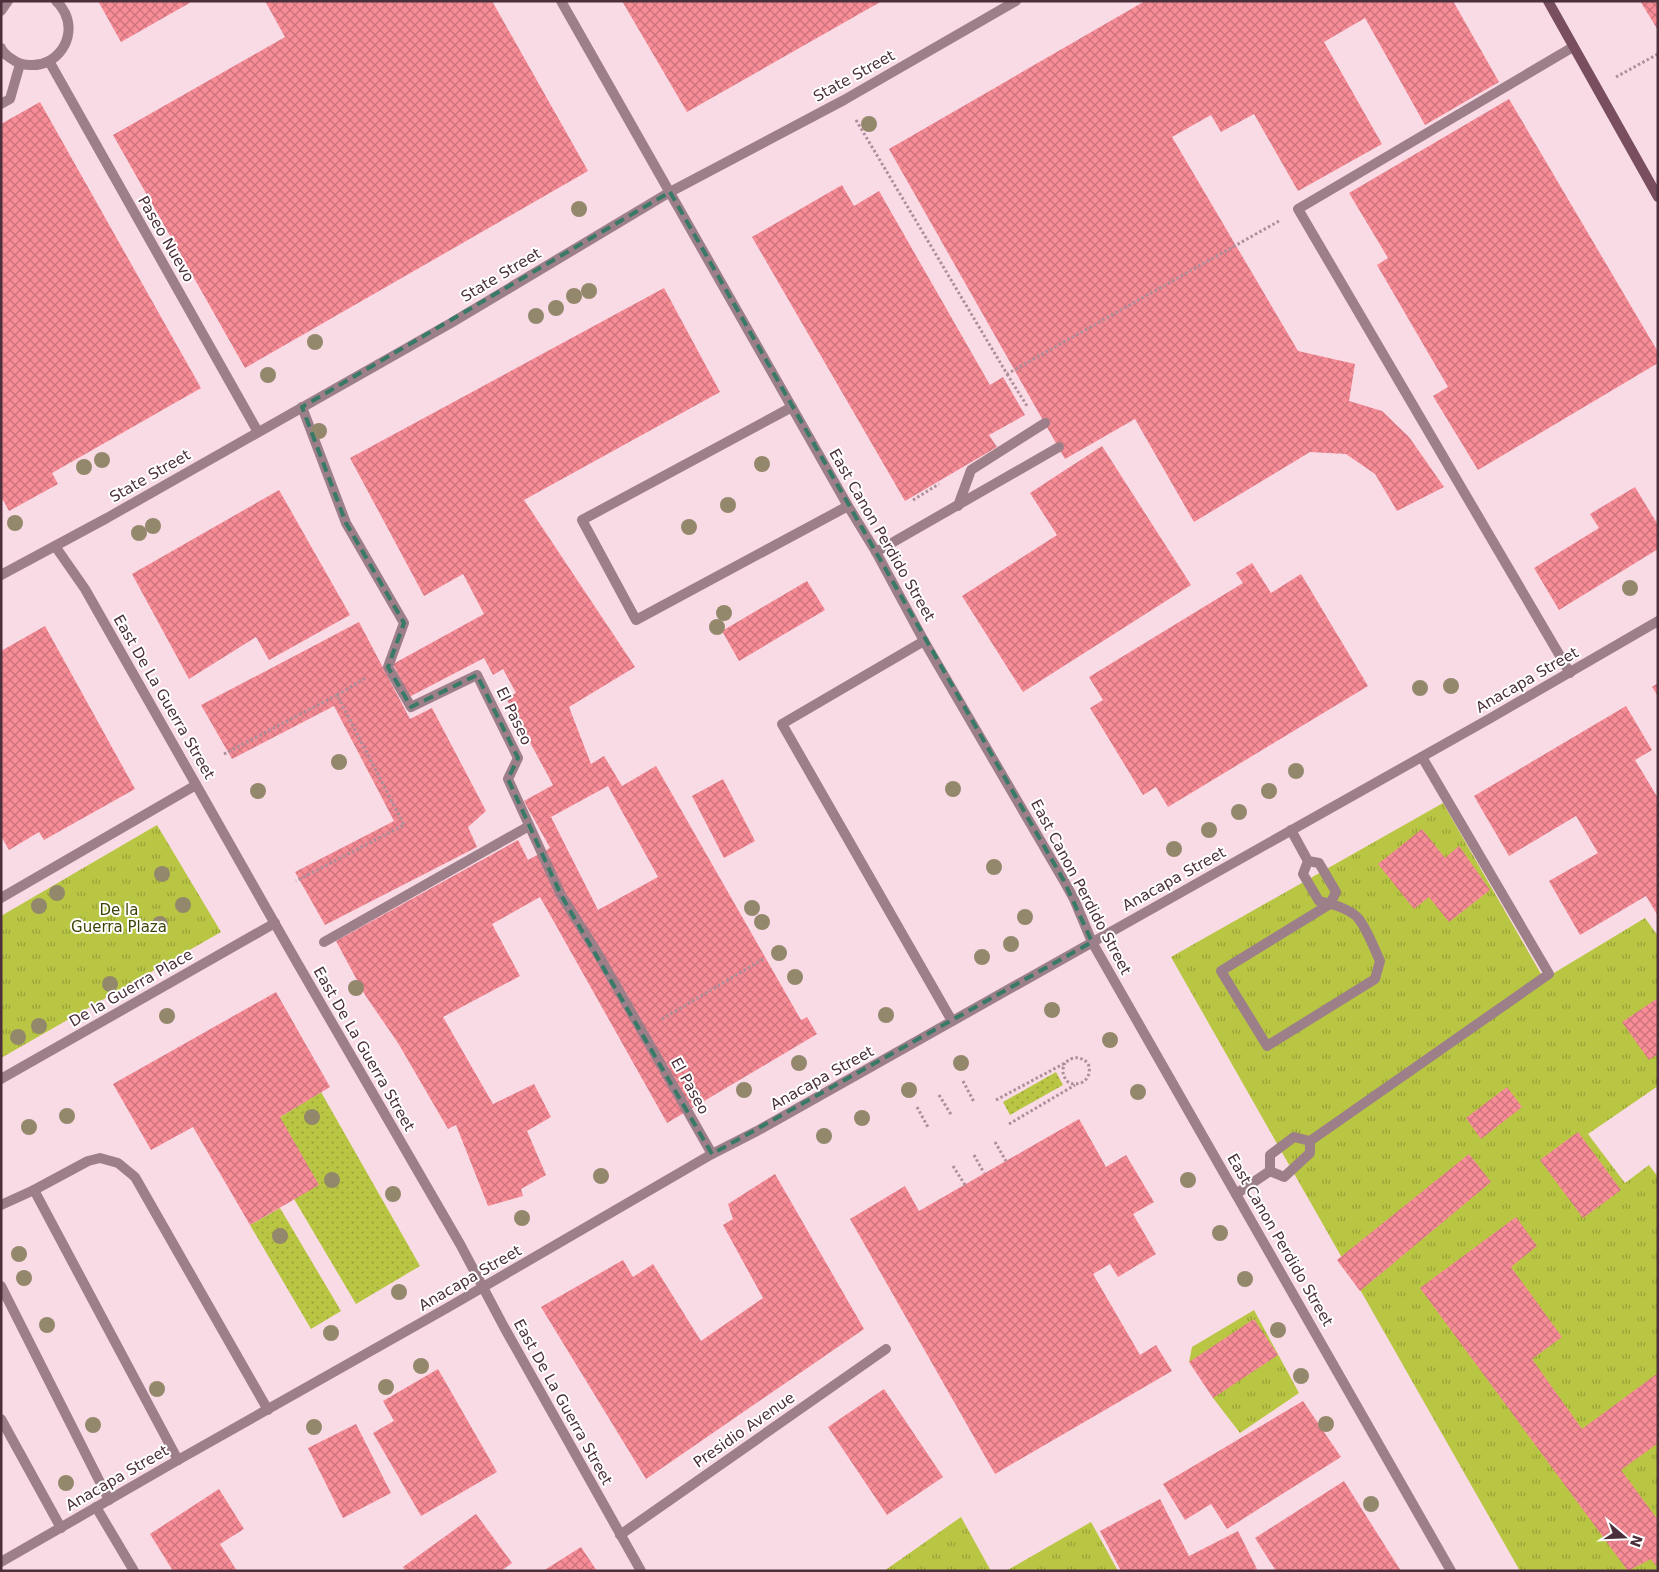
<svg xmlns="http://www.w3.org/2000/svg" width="1659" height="1572" font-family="'DejaVu Sans',sans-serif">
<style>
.grass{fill:url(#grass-dots)}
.park{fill:url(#park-tufts)}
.building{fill:url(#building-cross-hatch);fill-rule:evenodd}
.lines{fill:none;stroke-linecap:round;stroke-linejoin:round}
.path{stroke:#ac8f9a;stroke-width:3;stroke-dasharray:2.5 2.5;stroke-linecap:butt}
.service{stroke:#9d7f8a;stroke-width:10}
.pedestrian{stroke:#9d7f8a;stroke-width:10}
.minor{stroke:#9d7f8a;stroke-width:10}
.tertiary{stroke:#9d7f8a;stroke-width:10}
.secondary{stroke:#794f60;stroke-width:10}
.tree{fill:#93886c}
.marked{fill:none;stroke:#387968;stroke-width:4;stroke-dasharray:10 6;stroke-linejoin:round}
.labels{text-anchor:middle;stroke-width:4;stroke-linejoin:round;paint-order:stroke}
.street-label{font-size:15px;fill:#4b2f3a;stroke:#fff}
.park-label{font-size:15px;fill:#3f4409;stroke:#fff}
</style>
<defs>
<pattern id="grass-dots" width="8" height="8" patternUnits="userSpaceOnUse" patternTransform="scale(1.25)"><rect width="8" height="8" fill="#b9c643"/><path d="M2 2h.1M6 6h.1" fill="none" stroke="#98a139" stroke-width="1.8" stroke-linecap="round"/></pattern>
<pattern id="park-tufts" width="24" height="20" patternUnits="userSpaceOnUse" patternTransform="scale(1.25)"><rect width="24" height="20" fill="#b9c643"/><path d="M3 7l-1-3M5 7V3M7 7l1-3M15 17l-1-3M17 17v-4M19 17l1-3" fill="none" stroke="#98a139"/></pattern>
<pattern id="building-cross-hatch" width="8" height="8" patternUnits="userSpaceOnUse" patternTransform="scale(1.25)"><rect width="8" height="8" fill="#f88c97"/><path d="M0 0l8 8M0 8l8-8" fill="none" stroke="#cb737c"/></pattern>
</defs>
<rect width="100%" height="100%" fill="#f9dbe6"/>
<g class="grass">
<path d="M1056,1072l7,13 -53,30 -7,-13z"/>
<path d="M321,1092l99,174 -64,38 -62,-105 -14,-82z"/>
<path d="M280,1208l61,103 -30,18 -61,-104z"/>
</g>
<g class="park">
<path d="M1443,803l101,176 101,-61 13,18v150l-70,48 37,49 24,-18 9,12v394h-138l-349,-614z"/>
<path d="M157,825l64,107 -220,126v-142z"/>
<path d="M1254,1310l45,83 -59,40 -27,-35 -10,-36h-14l3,-15z"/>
<path d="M961,1517l30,54h-107z"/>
<path d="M1091,1522l27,49h-112z"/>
</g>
<g class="building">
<path d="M98,1h95l-72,41z"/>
<path d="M265,1h227l96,170 -343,197 -132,-233 172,-98z"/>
<path d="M622,1h260l-195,111z"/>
<path d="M1145,1h308l46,81 -74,43 -60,-107 -41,24 58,102 -84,47 -44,-77 -33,18 -10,-17 -39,22 126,214 57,13 -6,37 33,10 27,26 35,50 -47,24 -22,-37 -29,-20 -36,-2 -116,70 -59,-103 -70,40 -176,-310z"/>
<path d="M1640,1h18v29z"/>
<path d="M1509,99l149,253v11l-180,107 -45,-74 15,-9 -71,-122 11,-7 -39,-65z"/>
<path d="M40,102l161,286 -149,85 6,11 -49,27 -6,-11 -2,1v-377z"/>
<path d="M842,185l12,21 25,-15 111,194 13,-8 22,38 -36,20 8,12 -92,54 -153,-264z"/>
<path d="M664,288l56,104 -196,108 111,167 -66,40 22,57 13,-8 18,30 34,-20 145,254 6,-3 10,17 -150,89 -127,-226 -48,27 28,52 -77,41 50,87 41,-20 17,33 -24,14 19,44 -25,14 2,7 -35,10 -32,-81 -8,4 -50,-86 -33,-48 -29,-54 182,-101 10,20 22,-12 -26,-47 29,-16 -47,-87 10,-5 -13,-24 -10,6 -9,-17 -75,39 -16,-33 91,-50 -21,-40 -39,22 -74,-138zM608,786l50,91 -60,33 -47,-93z"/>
<path d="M1102,446l89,139 -168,107 -61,-96 95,-61 -27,-42z"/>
<path d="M1635,487l23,38v24l-99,61 -25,-42 65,-40 -9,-14z"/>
<path d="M279,490l71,125 -81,45 -13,-23 -67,42 -57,-105z"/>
<path d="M1252,563l19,30 30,-19 67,112 -200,121 -12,-20 -13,8 -53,-87 13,-8 -14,-23 154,-94 -7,-10z"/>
<path d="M807,581l18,29 -86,51 -17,-30z"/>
<path d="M359,622l51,97 22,-11 54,103 -18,16 9,20 -152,78 -30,-53 99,-51 -60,-115 -102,53 -31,-54z"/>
<path d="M45,626l90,163 -91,51 -5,-8 -30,18 -8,-14v-185z"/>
<path d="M1658,683v13l-6,-9z"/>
<path d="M1626,706l26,44 -17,10 23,38v118l-12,-20 -66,39 -31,-54 49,-28 -22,-37 -67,40 -35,-60z"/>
<path d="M723,779l32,62 -31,17 -32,-62z"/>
<path d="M1422,829l23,29 14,-12 31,44 -41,32 -20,-25 -15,12 -36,-45z"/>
<path d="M276,992l54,95 -50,30 39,68 -69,40 -57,-98 -42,23 -38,-66z"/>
<path d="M1658,998v56l-9,6 -27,-38z"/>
<path d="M1507,1087l15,20 -41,32 -15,-21z"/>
<path d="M1079,1119l27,48 20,-12 28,47 -21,12 23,40 -38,23 -8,-13 -17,10 47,81 16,-10 16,26 -177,103 -145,-255 55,-33 14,25z"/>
<path d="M1578,1132l43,58 -38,28 -43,-58z"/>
<path d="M1469,1154l22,28 -131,109 -23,-31z"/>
<path d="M775,1174l89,155 -218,150 -105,-172 82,-47 10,17 20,-13 48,77 62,-43 -40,-73 10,-6 -5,-15z"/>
<path d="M1516,1217l21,29 -26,21 51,70 -30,22 50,70 76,-56v70l-37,27 37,50v43l-3,2 -4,-6 -23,12 -208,-283z"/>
<path d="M1254,1319l24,36 -65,43 -24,-36z"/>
<path d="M438,1369l59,103 -76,44 -48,-83 21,-12 -11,-20z"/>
<path d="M884,1389l59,88 -56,38 -59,-88z"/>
<path d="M1303,1401l38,56 -114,72 -16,-25 -26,16 -22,-36z"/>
<path d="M356,1424l35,69 -48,25 -35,-70z"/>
<path d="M1344,1481l57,90h-125l-21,-33z"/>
<path d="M219,1489l25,40 -24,15 17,27h-64l-23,-37z"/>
<path d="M1160,1499l29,57 49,-25 19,38 -4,2h-132l-21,-40z"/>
<path d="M476,1514l36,49 -11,8h-95l-3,-4z"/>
<path d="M581,1547l16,24h-54z"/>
</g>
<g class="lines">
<g class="path">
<path d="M1616,77l42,-23"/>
<path d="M856,120l151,254 272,-153"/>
<path d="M1007,374l20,32"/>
<path d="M913,500l26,-16"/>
<path d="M337,695l29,-17"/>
<path d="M224,754l113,-59 67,130 -108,56"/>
<path d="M662,1019l103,-61"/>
<path d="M963,1081l11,21"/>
<path d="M939,1095l13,21"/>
<path d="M996,1100l69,-37c8,-7 15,-7 23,0 5,14 -5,24 -19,20 -6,-6 -8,-12 -4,-20"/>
<path d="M917,1107l12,22"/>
<path d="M1009,1124l66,-39"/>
<path d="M995,1142l11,19"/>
<path d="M974,1155l10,18"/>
<path d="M953,1166l12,19"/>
</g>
<g class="service">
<path d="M792,407l-210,113 54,100 212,-114"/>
<path d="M958,506l13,-36 74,-47"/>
<path d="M876,552l183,-105"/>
<path d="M924,641l-142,83 170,297"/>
<path d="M1570,673l-272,-464 275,-162"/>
<path d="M1291,830l17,31 11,2 17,29 -6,12 -109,67 46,75 108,-67 5,-18c-6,-13 -13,-32 -22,-43 -9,-10 -27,-14 -39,-17l-16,-27 5,-13"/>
<path d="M1270,1171v-16l24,-18 16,4 239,-167 -127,-217"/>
<path d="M1270,1171l14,6 26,-24v-12"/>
<path d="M1236,1194l34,-23"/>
<path d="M1,1205l33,-15"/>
<path d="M1,1286l108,214"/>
<path d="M1,1419l60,109"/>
<path d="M178,1460l-144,-270 54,-29 12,-3 18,5 17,14 133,233"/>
<path d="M96,1507l38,64"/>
</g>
<g class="pedestrian">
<path d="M1,11l7,-10"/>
<path d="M1,48c3,7 8,9 14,13 5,3 9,4 15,4 27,2 47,-27 35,-52 -3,-5 -4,-8 -9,-12"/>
<path d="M49,61l209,371"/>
<path d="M1,104l9,-5 10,-35"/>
<path d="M302,407l44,116 58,100 -16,44 23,40 66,-32 41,83 -10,21 53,116 37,59 114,200"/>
<path d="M1,575l106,-57 344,-195 219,-131 174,-92 172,-99"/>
<path d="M324,942l205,-116"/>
</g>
<g class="minor">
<path d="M561,1l287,505 28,46 48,89 140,240 10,18 18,43 359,629"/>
<path d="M55,546l30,43 210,370 165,285 44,83 137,244"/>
<path d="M1,898l195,-113"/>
<path d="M1,1079l274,-156"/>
<path d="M620,1535l266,-186"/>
</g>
<path class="tertiary" d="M1,1562l177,-102 269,-152 265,-154 45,-23 732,-412 169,-98"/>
<path class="secondary" d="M1548,1l110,196"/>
</g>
<g class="tree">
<circle cx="869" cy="124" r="8"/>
<circle cx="579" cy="209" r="8"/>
<circle cx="589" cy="291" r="8"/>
<circle cx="574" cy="296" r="8"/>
<circle cx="556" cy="308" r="8"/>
<circle cx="536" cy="316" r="8"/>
<circle cx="315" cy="342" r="8"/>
<circle cx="268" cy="375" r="8"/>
<circle cx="319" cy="431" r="8"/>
<circle cx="102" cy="460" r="8"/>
<circle cx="762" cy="464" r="8"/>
<circle cx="84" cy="467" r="8"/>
<circle cx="728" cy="505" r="8"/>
<circle cx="15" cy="523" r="8"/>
<circle cx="153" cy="526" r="8"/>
<circle cx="689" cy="527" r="8"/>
<circle cx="139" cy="533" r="8"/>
<circle cx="1630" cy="588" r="8"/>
<circle cx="724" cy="613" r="8"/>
<circle cx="717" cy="627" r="8"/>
<circle cx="1451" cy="686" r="8"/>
<circle cx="1420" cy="688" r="8"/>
<circle cx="339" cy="762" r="8"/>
<circle cx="1296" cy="771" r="8"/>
<circle cx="953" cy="789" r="8"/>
<circle cx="258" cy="791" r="8"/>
<circle cx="1269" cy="791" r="8"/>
<circle cx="1239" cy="812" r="8"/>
<circle cx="1209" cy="830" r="8"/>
<circle cx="1174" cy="849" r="8"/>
<circle cx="994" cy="867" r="8"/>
<circle cx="162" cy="874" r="8"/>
<circle cx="57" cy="893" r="8"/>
<circle cx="183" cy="905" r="8"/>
<circle cx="39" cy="906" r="8"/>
<circle cx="752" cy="908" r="8"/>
<circle cx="1025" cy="917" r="8"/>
<circle cx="762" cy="922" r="8"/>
<circle cx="160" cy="924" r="8"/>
<circle cx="1011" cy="944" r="8"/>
<circle cx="779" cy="953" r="8"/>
<circle cx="982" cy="957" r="8"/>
<circle cx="795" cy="977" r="8"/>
<circle cx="110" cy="984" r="8"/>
<circle cx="356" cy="988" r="8"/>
<circle cx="1052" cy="1010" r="8"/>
<circle cx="886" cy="1015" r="8"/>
<circle cx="167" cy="1016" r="8"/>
<circle cx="39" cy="1026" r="8"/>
<circle cx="18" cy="1037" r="8"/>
<circle cx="1110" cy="1040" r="8"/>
<circle cx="799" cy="1063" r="8"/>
<circle cx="961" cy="1063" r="8"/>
<circle cx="744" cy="1090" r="8"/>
<circle cx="909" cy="1090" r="8"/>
<circle cx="1138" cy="1092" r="8"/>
<circle cx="67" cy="1116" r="8"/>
<circle cx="312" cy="1117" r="8"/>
<circle cx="862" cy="1118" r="8"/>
<circle cx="29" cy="1127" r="8"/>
<circle cx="824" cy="1136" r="8"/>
<circle cx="601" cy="1176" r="8"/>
<circle cx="332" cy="1180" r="8"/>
<circle cx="1188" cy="1180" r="8"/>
<circle cx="393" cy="1194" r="8"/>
<circle cx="522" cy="1218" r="8"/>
<circle cx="1220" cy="1233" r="8"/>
<circle cx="280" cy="1236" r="8"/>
<circle cx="19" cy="1254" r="8"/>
<circle cx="24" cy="1278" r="8"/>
<circle cx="1245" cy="1279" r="8"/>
<circle cx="399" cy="1292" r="8"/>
<circle cx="47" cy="1325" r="8"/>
<circle cx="1278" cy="1330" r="8"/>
<circle cx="331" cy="1333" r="8"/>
<circle cx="421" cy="1366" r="8"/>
<circle cx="1301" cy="1376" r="8"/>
<circle cx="386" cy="1387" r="8"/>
<circle cx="157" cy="1389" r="8"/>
<circle cx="1326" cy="1424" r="8"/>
<circle cx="93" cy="1425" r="8"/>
<circle cx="314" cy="1427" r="8"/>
<circle cx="66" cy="1483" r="8"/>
<circle cx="1371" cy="1504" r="8"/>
</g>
<path class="marked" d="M670,192l394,689 28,61 -380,212 -151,-259 -53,-116 10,-21 -41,-83 -66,32 -23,-40 16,-44 -58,-100 -44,-116z"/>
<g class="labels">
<g class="street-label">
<text transform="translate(854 76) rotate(-29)" y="5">State Street</text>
<text transform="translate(166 239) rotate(60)" y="5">Paseo Nuevo</text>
<text transform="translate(501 275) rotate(-31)" y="5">State Street</text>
<text transform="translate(150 476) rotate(-30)" y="5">State Street</text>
<text transform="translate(882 535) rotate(60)" y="5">East Canon Perdido Street</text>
<text transform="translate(1527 680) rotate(-30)" y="5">Anacapa Street</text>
<text transform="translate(164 697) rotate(60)" y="5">East De La Guerra Street</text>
<text transform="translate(514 716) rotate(64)" y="5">El Paseo</text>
<text transform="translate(1174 879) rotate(-29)" y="5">Anacapa Street</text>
<text transform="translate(1081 887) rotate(62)" y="5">East Canon Perdido Street</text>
<text transform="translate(131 988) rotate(-30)" y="5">De la Guerra Place</text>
<text transform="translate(364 1049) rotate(60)" y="5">East De La Guerra Street</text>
<text transform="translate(822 1078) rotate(-29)" y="5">Anacapa Street</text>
<text transform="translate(690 1086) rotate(61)" y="5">El Paseo</text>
<text transform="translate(1280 1240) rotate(60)" y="5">East Canon Perdido Street</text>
<text transform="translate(470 1278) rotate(-30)" y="5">Anacapa Street</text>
<text transform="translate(563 1402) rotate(61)" y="5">East De La Guerra Street</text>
<text transform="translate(744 1430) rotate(-35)" y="5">Presidio Avenue</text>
<text transform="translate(117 1478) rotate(-30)" y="5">Anacapa Street</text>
</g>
<g class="park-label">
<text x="119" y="915">De la<tspan x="119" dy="17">Guerra Plaza</tspan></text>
</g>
</g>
<rect width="1659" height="1572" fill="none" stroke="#4b2f3a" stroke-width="5"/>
<g transform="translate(1624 1537) rotate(109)" stroke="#ffffff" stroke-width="4" paint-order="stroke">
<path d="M0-4L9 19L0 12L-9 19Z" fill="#4b2f3a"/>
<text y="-8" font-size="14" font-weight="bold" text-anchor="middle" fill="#4b2f3a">N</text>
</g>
</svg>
